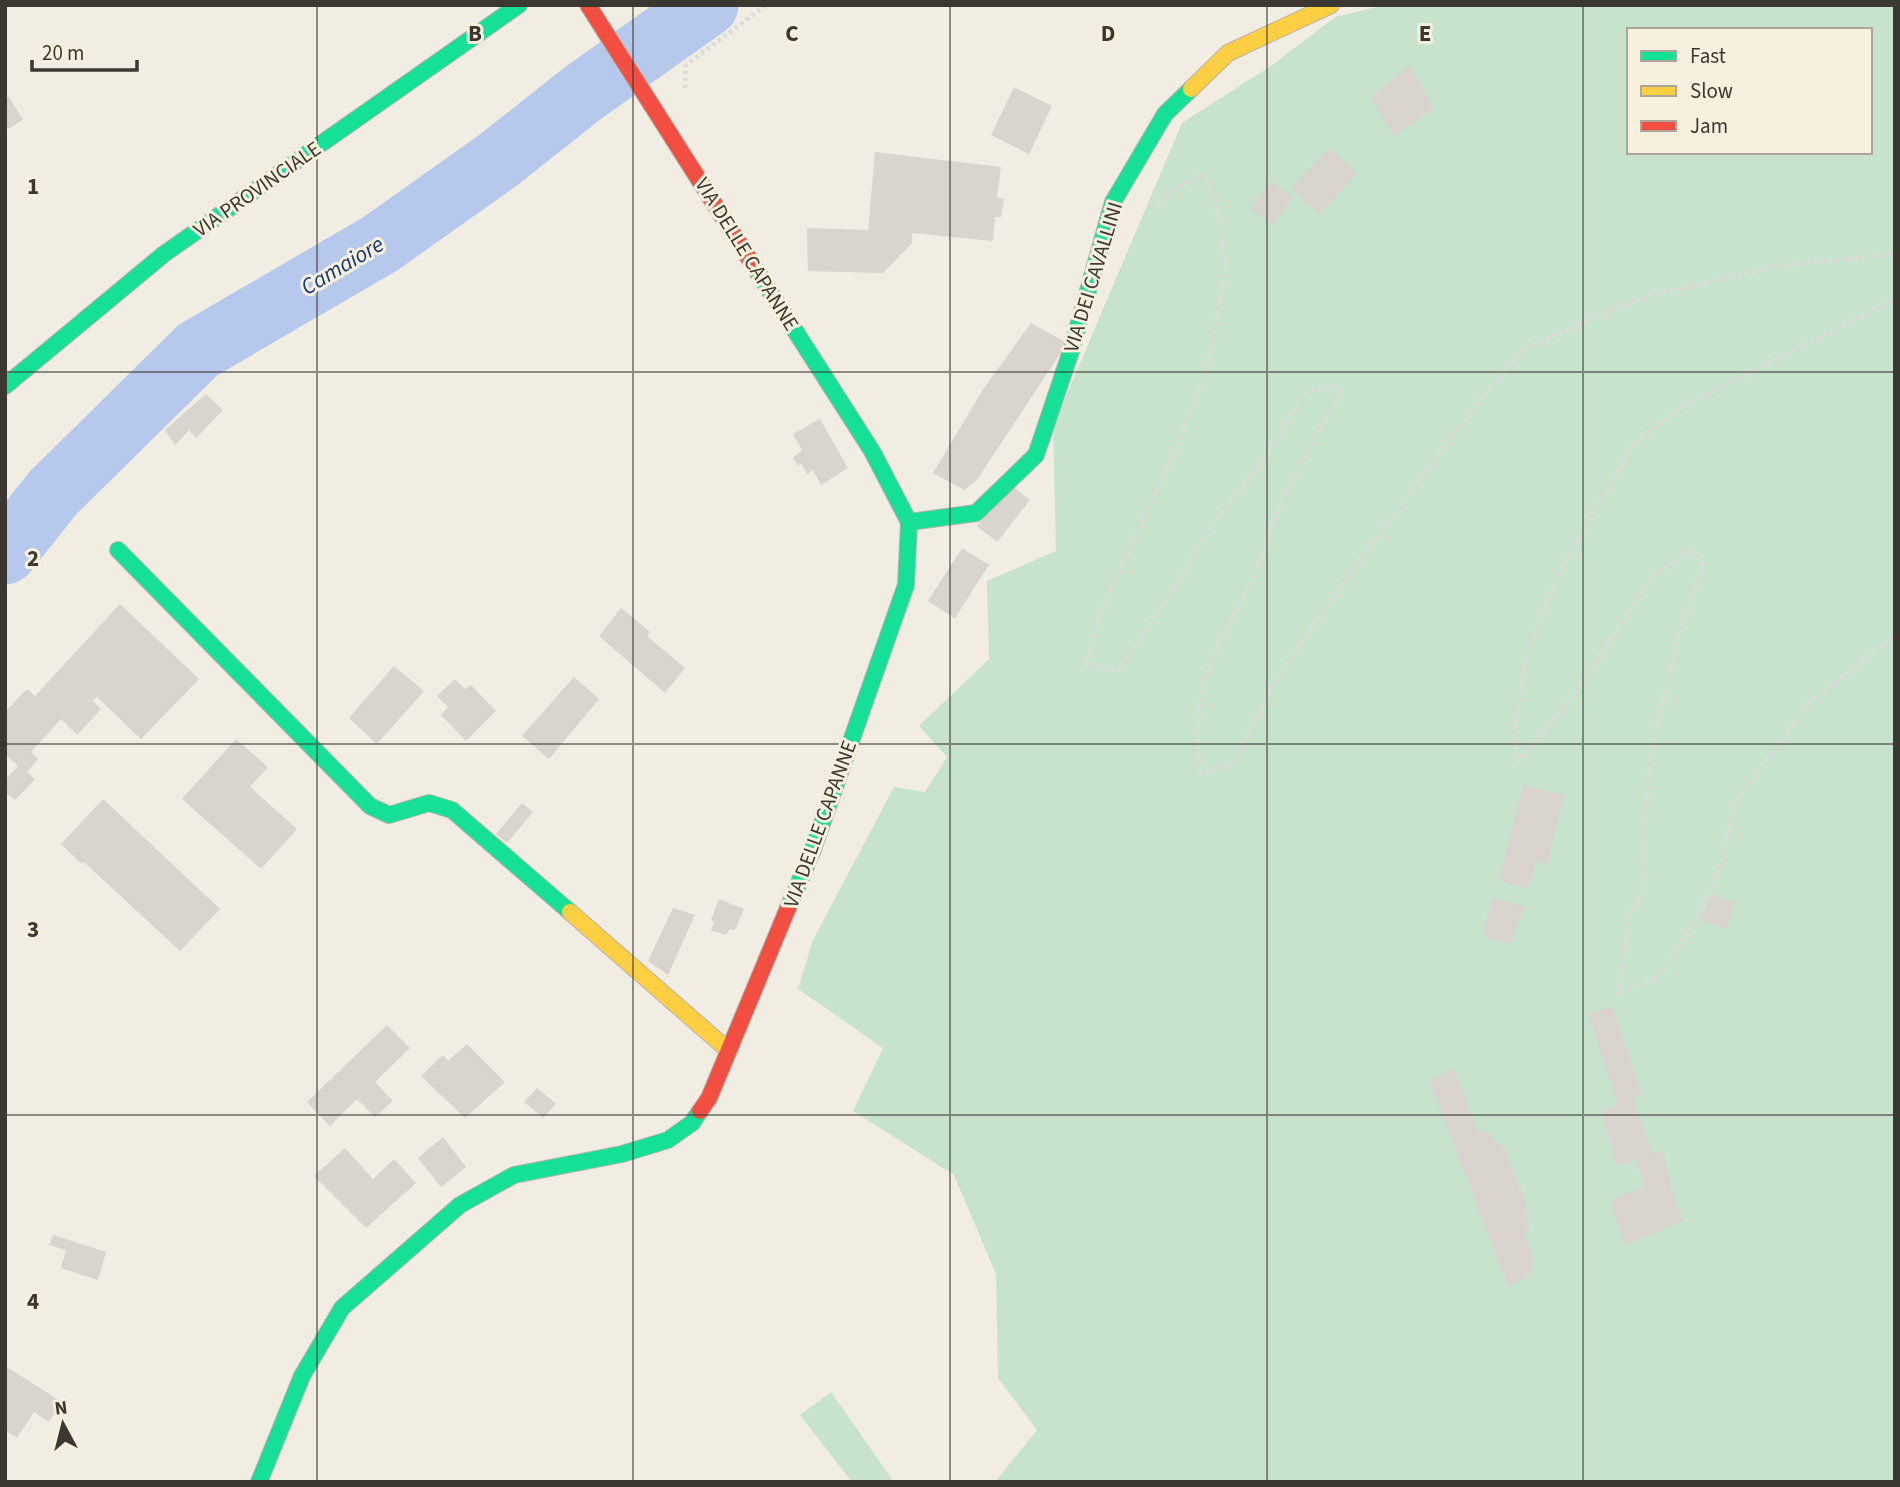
<svg xmlns="http://www.w3.org/2000/svg" width="1900" height="1487" font-family="'Source Sans 3',sans-serif">
<style>
.green{fill:#c7e3cc;fill-rule:evenodd}
.lines{fill:none;stroke-linecap:round;stroke-linejoin:round}
.river{stroke:#b6c9ed;stroke-width:63}
.building{fill:#d9d4ce}
.fast-casing{stroke:#b7b3ab;stroke-width:18}
.slow-casing{stroke:#b7b3ab;stroke-width:18}
.jam-casing{stroke:#b7b3ab;stroke-width:18}
.path{stroke:#dcdbd8;stroke-width:4.5;stroke-dasharray:3.5 3.5;stroke-linecap:butt}
.fast{stroke:#16e098;stroke-width:16}
.slow{stroke:#ffcf43;stroke-width:16}
.jam{stroke:#f24e42;stroke-width:16}
.grid{fill:none;stroke:#3b3831;stroke-width:2;stroke-opacity:0.55}
.labels{text-anchor:middle;stroke-width:6;stroke-linejoin:round;paint-order:stroke}
.street-label{font-size:21px;fill:#3b3831;stroke:#f7f0dd}
.water-label{font-size:23px;font-style:italic;fill:#163676;stroke:#f7f0dd}
.grid-label{font-size:23px;text-anchor:middle;font-weight:bold;fill:#3b3831;stroke:#f7f0dd;stroke-width:6;stroke-linejoin:round;paint-order:stroke}
</style>
<rect width="100%" height="100%" fill="#f1ede3"/>
<g class="green">
<path d="M1386,5h509v1477h-900l42,-52 -39,-52 -2,-104 -42,-99 -101,-64 30,-63 -85,-59 15,-49 81,-153 31,5 22,-35 -28,-31 70,-67 -2,-78 69,-30 -3,-124 129,-304 93,-60 60,-46zM1629,30h241v122h-241z"/>
<path d="M831,1392l63,90h-42l-52,-67z"/>
</g>
<g class="lines">
<path class="river" d="M5,553l48,-60 145,-143 182,-106 117,-83 86,-68 124,-88"/>
</g>
<g class="building">
<path d="M1409,66l25,42 -40,29 -23,-40z"/>
<path d="M1014,87l38,19 -23,48 -38,-19z"/>
<path d="M9,97l14,23 -15,9 -3,-5v-25z"/>
<path d="M1329,148l28,26 -38,40 -28,-26z"/>
<path d="M875,152l126,15 -4,31 7,1 -3,18h-6l-2,24 -81,-8v10l-29,30 -75,-2 -1,-43 61,2z"/>
<path d="M1271,181l23,16 -21,28 -23,-16z"/>
<path d="M1031,323l36,20 -90,137 -13,10 -31,-17 51,-85z"/>
<path d="M206,394l17,16 -27,28 -7,-8 -14,15 -10,-15z"/>
<path d="M820,419l28,49 -27,17 -8,-15 -6,4 -6,-11 -3,3 -5,-8 9,-8 -9,-16z"/>
<path d="M1010,484l20,16 -33,42 -20,-16z"/>
<path d="M962,548l27,17 -34,53 -27,-17z"/>
<path d="M120,604l79,75 -58,60 -44,-42 -4,4 8,8 -24,26 -16,-16 -30,33 7,7 -11,13 8,7 -20,21 -10,-8v-12l13,-14 -13,-12v-42l22,-23 8,7z"/>
<path d="M621,608l29,24 -3,4 38,32 -20,25 -66,-57z"/>
<path d="M394,666l30,25 -47,53 -28,-26z"/>
<path d="M574,677l25,22 -50,60 -27,-23z"/>
<path d="M455,679l10,10 6,-4 25,26 -30,30 -25,-26 7,-8 -11,-11z"/>
<path d="M236,739l32,28 -18,20 47,42 -36,40 -79,-70z"/>
<path d="M1523,785l41,10 -17,69 -11,-3 -8,28 -29,-8z"/>
<path d="M103,799l117,110 -40,42 -96,-89 -2,2 -21,-20z"/>
<path d="M522,803l11,9 -26,31 -11,-9z"/>
<path d="M1710,894l25,8 -9,27 -25,-9z"/>
<path d="M1492,898l33,9 -16,37 -26,-8z"/>
<path d="M719,899l25,10 -9,21 -5,-1 -4,6 -15,-5 3,-8 -3,-2z"/>
<path d="M673,908l22,7 -27,60 -20,-14z"/>
<path d="M1612,1006l30,88 -9,4 19,56 11,-3 9,39 11,31 -58,24 -15,-45 35,-13 -9,-28 -19,7 -16,-54 17,-8 -30,-89z"/>
<path d="M387,1025l23,23 -35,34 18,19 -18,16 -18,-18 -27,27 -23,-24z"/>
<path d="M467,1044l38,38 -40,36 -44,-42 22,-21 5,6z"/>
<path d="M1455,1069l23,64 7,-3 20,20 20,51 4,27 -5,4 9,24 -2,20 -23,10 -79,-206z"/>
<path d="M537,1088l19,16 -13,14 -19,-16z"/>
<path d="M443,1137l23,30 -25,20 -23,-29z"/>
<path d="M345,1148l28,31 21,-20 22,24 -50,45 -52,-52z"/>
<path d="M53,1235l53,17 -8,28 -37,-12 5,-18 -17,-5z"/>
<path d="M5,1366l57,36 -13,20 -15,-10 -17,26 -12,-8z"/>
</g>
<g class="lines">
<g class="fast-casing">
<g id="fast">
<path d="M755,268l117,183 37,71 -3,63 -94,267 -24,56"/>
<path d="M5,386l159,-132 355,-249"/>
<path d="M909,522l67,-9 60,-58 35,-104 42,-149 52,-88 26,-25"/>
<path d="M118,550l252,256 19,9 40,-12 23,7 118,102"/>
<path d="M259,1482l43,-106 40,-68 118,-103 54,-30 108,-21 46,-14 24,-17 8,-12"/>
</g>
</g>
<g class="slow-casing">
<g id="slow">
<path d="M1191,89l37,-36 103,-48"/>
<path d="M570,912l159,139"/>
</g>
</g>
<g class="jam-casing">
<g id="jam">
<path d="M588,5l167,263"/>
<path d="M700,1111l9,-13 79,-190"/>
</g>
</g>
<g class="path">
<path d="M685,88l1,-23 80,-60"/>
<path d="M1153,212l21,-23 29,-15 12,24 11,70 -18,95 -29,79 -79,172 -14,50 32,7 65,-96 22,-42 62,-77 36,-62 25,-9 13,5 -60,111 -25,73 -34,62 -18,44 -7,45 2,49 35,-12 42,-83 95,-135 113,-150 41,-46 112,-49 138,-33 120,-12"/>
<path d="M1895,299l-217,110 -42,32 -77,131 -33,83 -12,81 4,26 52,-62 82,-123 38,-27 13,16 -23,64 -27,111 -10,91 2,52 -16,34 -12,77 44,-20 42,-68 18,-42 14,-63 74,-99 86,-67"/>
</g>
<use href="#fast" class="fast"/>
<use href="#slow" class="slow"/>
<use href="#jam" class="jam"/>
</g>
<path class="grid" d="M317,5v1477M633,5v1477M950,5v1477M1267,5v1477M1583,5v1477M5,372h1890M5,744h1890M5,1115h1890"/>
<g class="labels">
<g class="street-label">
<text transform="translate(257 189) rotate(-35)" y="7">VIA PROVINCIALE</text>
<text transform="translate(747 254) rotate(58)" y="7">VIA DELLE CAPANNE</text>
<text transform="translate(1093 277) rotate(-73)" y="7">VIA DEI CAVALLINI</text>
<text transform="translate(820 824) rotate(-70)" y="7">VIA DELLE CAPANNE</text>
</g>
<g class="water-label">
<text transform="translate(342 265) rotate(-31)" y="8">Camaiore</text>
</g>
</g>
<g class="grid-label">
<text x="475" y="41">B</text>
<text x="792" y="41">C</text>
<text x="1108" y="41">D</text>
<text x="1425" y="41">E</text>
<text x="33" y="194">1</text>
<text x="33" y="566">2</text>
<text x="33" y="937">3</text>
<text x="33" y="1309">4</text>
</g>
<rect width="1900" height="1487" fill="none" stroke="#3b3831" stroke-width="14"/>
<rect x="1627" y="28" width="245" height="126" fill="#f7f0dd" stroke="#aca698" stroke-width="2"/>
<rect x="1641" y="51" width="35" height="10" fill="#16e098" stroke="#aca698" stroke-width="2"/>
<text x="1690" y="63" font-size="21" fill="#3b3831">Fast</text>
<rect x="1641" y="86" width="35" height="10" fill="#ffcf43" stroke="#aca698" stroke-width="2"/>
<text x="1690" y="98" font-size="21" fill="#3b3831">Slow</text>
<rect x="1641" y="121" width="35" height="10" fill="#f24e42" stroke="#aca698" stroke-width="2"/>
<text x="1690" y="133" font-size="21" fill="#3b3831">Jam</text>
<g transform="translate(63 1424) rotate(353)" stroke="#f7f0dd" stroke-width="5" paint-order="stroke">
<path d="M0-5L12 26L0 18L-12 26Z" fill="#3b3831"/>
<text y="-10" font-size="19" font-weight="bold" text-anchor="middle" fill="#3b3831">N</text>
</g>
<path d="M32 60v10h105v-10" fill="none" stroke="#3b3831" stroke-width="3.5"/>
<text x="42" y="60" font-size="21" fill="#3b3831" stroke="#f7f0dd" stroke-width="5" paint-order="stroke">20 m</text>
</svg>
